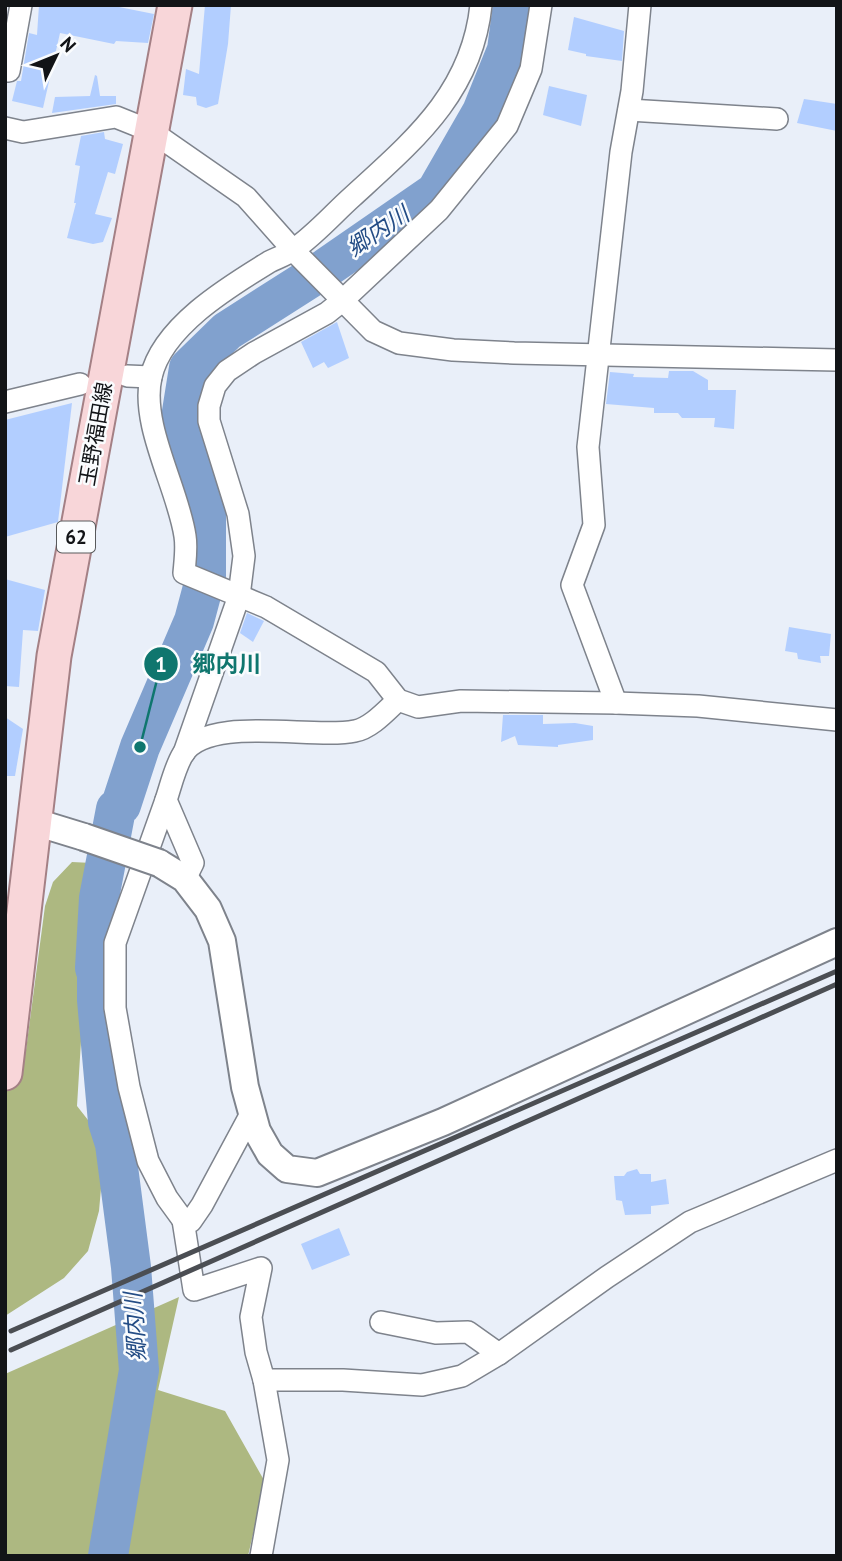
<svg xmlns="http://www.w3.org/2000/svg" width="842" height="1561" font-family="'PT Sans','Noto Sans JP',sans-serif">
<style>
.forest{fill:#adb881}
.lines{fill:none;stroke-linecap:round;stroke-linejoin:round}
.river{stroke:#81a1ce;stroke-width:40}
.building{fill:#b2ceff}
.minor-casing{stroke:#7e838c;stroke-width:24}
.tertiary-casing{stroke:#7e838c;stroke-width:30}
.primary-casing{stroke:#a48085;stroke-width:37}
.minor{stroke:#fff;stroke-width:21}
.tertiary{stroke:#fff;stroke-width:26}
.primary{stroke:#f8d6d9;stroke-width:33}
.rail{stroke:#4b4e53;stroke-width:5}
.tertiary-bridge-casing{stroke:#7e838c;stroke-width:30;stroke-linecap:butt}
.tertiary-bridge{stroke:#fff;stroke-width:26}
.labels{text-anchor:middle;stroke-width:5;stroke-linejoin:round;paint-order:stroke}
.shield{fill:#fafcfe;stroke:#585a5c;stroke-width:2}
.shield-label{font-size:19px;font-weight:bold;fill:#121417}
.street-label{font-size:21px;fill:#121417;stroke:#fafcfe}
.water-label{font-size:23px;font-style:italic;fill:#234c85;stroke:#fafcfe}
.leader{fill:none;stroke:#0f766e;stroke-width:2.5}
.callout-dot{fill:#0f766e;stroke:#fafcfe;stroke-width:2.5}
.mark-label{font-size:21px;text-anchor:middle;font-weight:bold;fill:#fff}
.callout-label{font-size:23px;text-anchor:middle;font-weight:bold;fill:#0f766e;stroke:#fafcfe;stroke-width:5;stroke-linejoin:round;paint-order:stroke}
</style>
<rect width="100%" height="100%" fill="#e9eff9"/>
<g class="forest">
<path d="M72,862l20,1 -15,243 22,28 4,32 -4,45 -11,40 -24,27 -59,38v-265l21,-1 19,-144 8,-24z"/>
<path d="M179,1297l-21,93 67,21 40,71 -17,74h-243v-182z"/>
</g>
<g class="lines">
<path class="river" d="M108,1556l31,-186 -8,-103 -16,-123 -7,-22 -11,-122v-26l-2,-6 4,-70 17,-89 5,-4 19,-58 54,-126 12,-45v-63l-25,-95 8,-50 38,-37 99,-63 110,-76 46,-80 25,-62 6,-45"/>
</g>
<g class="building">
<path d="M39,5h70l45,9 -6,29 -32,-2 -2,3 -54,-11 -17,75 -31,-7 5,-20h4l8,-48 8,2z"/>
<path d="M205,5h26l-3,39 -10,60 -12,4 -9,-3 -1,-8 -13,-2 3,-26 13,5z"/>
<path d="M574,17l50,14 -2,30 -36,-5v-2l-18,-4z"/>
<path d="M95,75l2,1 3,20h16v8l-64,9 3,-16 35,-1z"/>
<path d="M549,86l38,9 -6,31 -38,-11z"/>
<path d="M804,99l33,5v27l-40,-8z"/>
<path d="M104,132l1,7 18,5 -8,30 -7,-2 -13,42 17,4 -9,24 -10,2 -26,-6 9,-35h-2l6,-37 -5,-1 6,-29z"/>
<path d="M337,322l12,36 -21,10 -4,-6 -11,6 -12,-26z"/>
<path d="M669,371h24l15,9v10h28l-2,39 -20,-2 1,-9h-33l-4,-5h-24v-5l-48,-4 4,-32 24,2 -1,3 35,1z"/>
<path d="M72,403l-14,119 -53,15v-117z"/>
<path d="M5,579l40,11 -7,41 -15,-1 -4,57 -14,-1z"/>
<path d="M247,613l17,8 -11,21 -13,-9z"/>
<path d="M789,627l42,7 -2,22h-9l1,7 -23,-4 -1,-6 -12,-2z"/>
<path d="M503,715h40v9l32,-1 18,3v14l-35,5v2l-40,-2 -3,-9 -14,6z"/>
<path d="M5,717l18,12 -8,47h-10z"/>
<path d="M637,1169l3,5h11v8l15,-3 3,25 -18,2v8l-26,1 -3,-14 -6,-1 -2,-24h10l3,-4z"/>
<path d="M339,1228l11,27 -38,15 -11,-26z"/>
</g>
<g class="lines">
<g class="minor-casing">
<g id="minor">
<path d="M481,5c-9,88 -68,136 -129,192 -19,17 -38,39 -59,53 -7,5 -16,8 -24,12 -41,25 -107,65 -118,115 -11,48 27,111 34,159 2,12 0,25 -1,37l82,34 110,65 22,28 20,7 43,-6 155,2 82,3 139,14"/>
<path d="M5,71h4l12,-66"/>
<path d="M629,110l148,9"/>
<path d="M5,128l18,4 93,-15 35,14 95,66 47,53 80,81 26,12 54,7 61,3 323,7"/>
<path d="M127,376l24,1"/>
<path d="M5,402l75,-18"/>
<path d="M616,703l-44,-118 22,-60 -6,-78 33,-295 11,-61 8,-86"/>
<path d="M184,753l55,-157 5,-40 -6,-42 -29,-93v-15l6,-20 12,-15 27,-18 73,-40 15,-12 97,-91 68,-84 24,-57 10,-64"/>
<path d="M166,800l-51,143v65l14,79 19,74 19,37 16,22 8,1 11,-16 50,-93"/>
<path d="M185,879l8,-16 -27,-63c5,-15 9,-33 17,-46 25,-40 131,-14 172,-23 16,-3 31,-20 43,-31"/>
<path d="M183,1220l11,70 67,-22 -10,49 5,35 8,28"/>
<path d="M381,1322l55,11 32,-1 31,22"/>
<path d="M261,1556l17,-96 -14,-80h79l79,5 40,-9 37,-22 108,-77 83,-55 147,-62"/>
</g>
</g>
<g class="tertiary-casing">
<g id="tertiary">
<path d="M35,822l49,15"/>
<path d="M159,863l26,16 23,30 14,32 23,146 12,44 13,23 17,15 30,4 126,-51 394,-180"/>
</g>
</g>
<g class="primary-casing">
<path id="primary" d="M5,1073l49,-417 121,-651"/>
</g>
<use href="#minor" class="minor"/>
<use href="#tertiary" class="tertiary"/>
<use href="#primary" class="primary"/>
<g class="rail">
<path d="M11,1331l826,-360"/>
<path d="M11,1350l826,-366"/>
</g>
<g class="tertiary-bridge-casing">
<path id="tertiary-bridge" d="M84,837l75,26"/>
</g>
<use href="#tertiary-bridge" class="tertiary-bridge"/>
</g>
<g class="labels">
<rect class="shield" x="57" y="521.5" width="38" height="31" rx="5"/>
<g class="shield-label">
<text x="76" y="544">62</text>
</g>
<g class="street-label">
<text transform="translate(96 434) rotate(-80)" y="7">玉野福田線</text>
</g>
<g class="water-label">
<text transform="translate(378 231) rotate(-34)" y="8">郷内川</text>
<text transform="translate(135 1327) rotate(-94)" y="8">郷内川</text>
</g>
</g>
<path class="leader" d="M140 747L161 664"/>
<g class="callout-dot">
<circle cx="140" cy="747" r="7"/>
<circle cx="161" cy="664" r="18"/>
</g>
<g class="mark-label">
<text x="161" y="672">1</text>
</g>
<g class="callout-label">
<text x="227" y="672">郷内川</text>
</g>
<rect width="842" height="1561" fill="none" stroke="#121417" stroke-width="14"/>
<g transform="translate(56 56) rotate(47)" stroke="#fafcfe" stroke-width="5" paint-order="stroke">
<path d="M0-5L12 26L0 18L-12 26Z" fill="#121417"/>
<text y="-10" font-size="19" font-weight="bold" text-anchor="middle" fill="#121417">N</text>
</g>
</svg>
